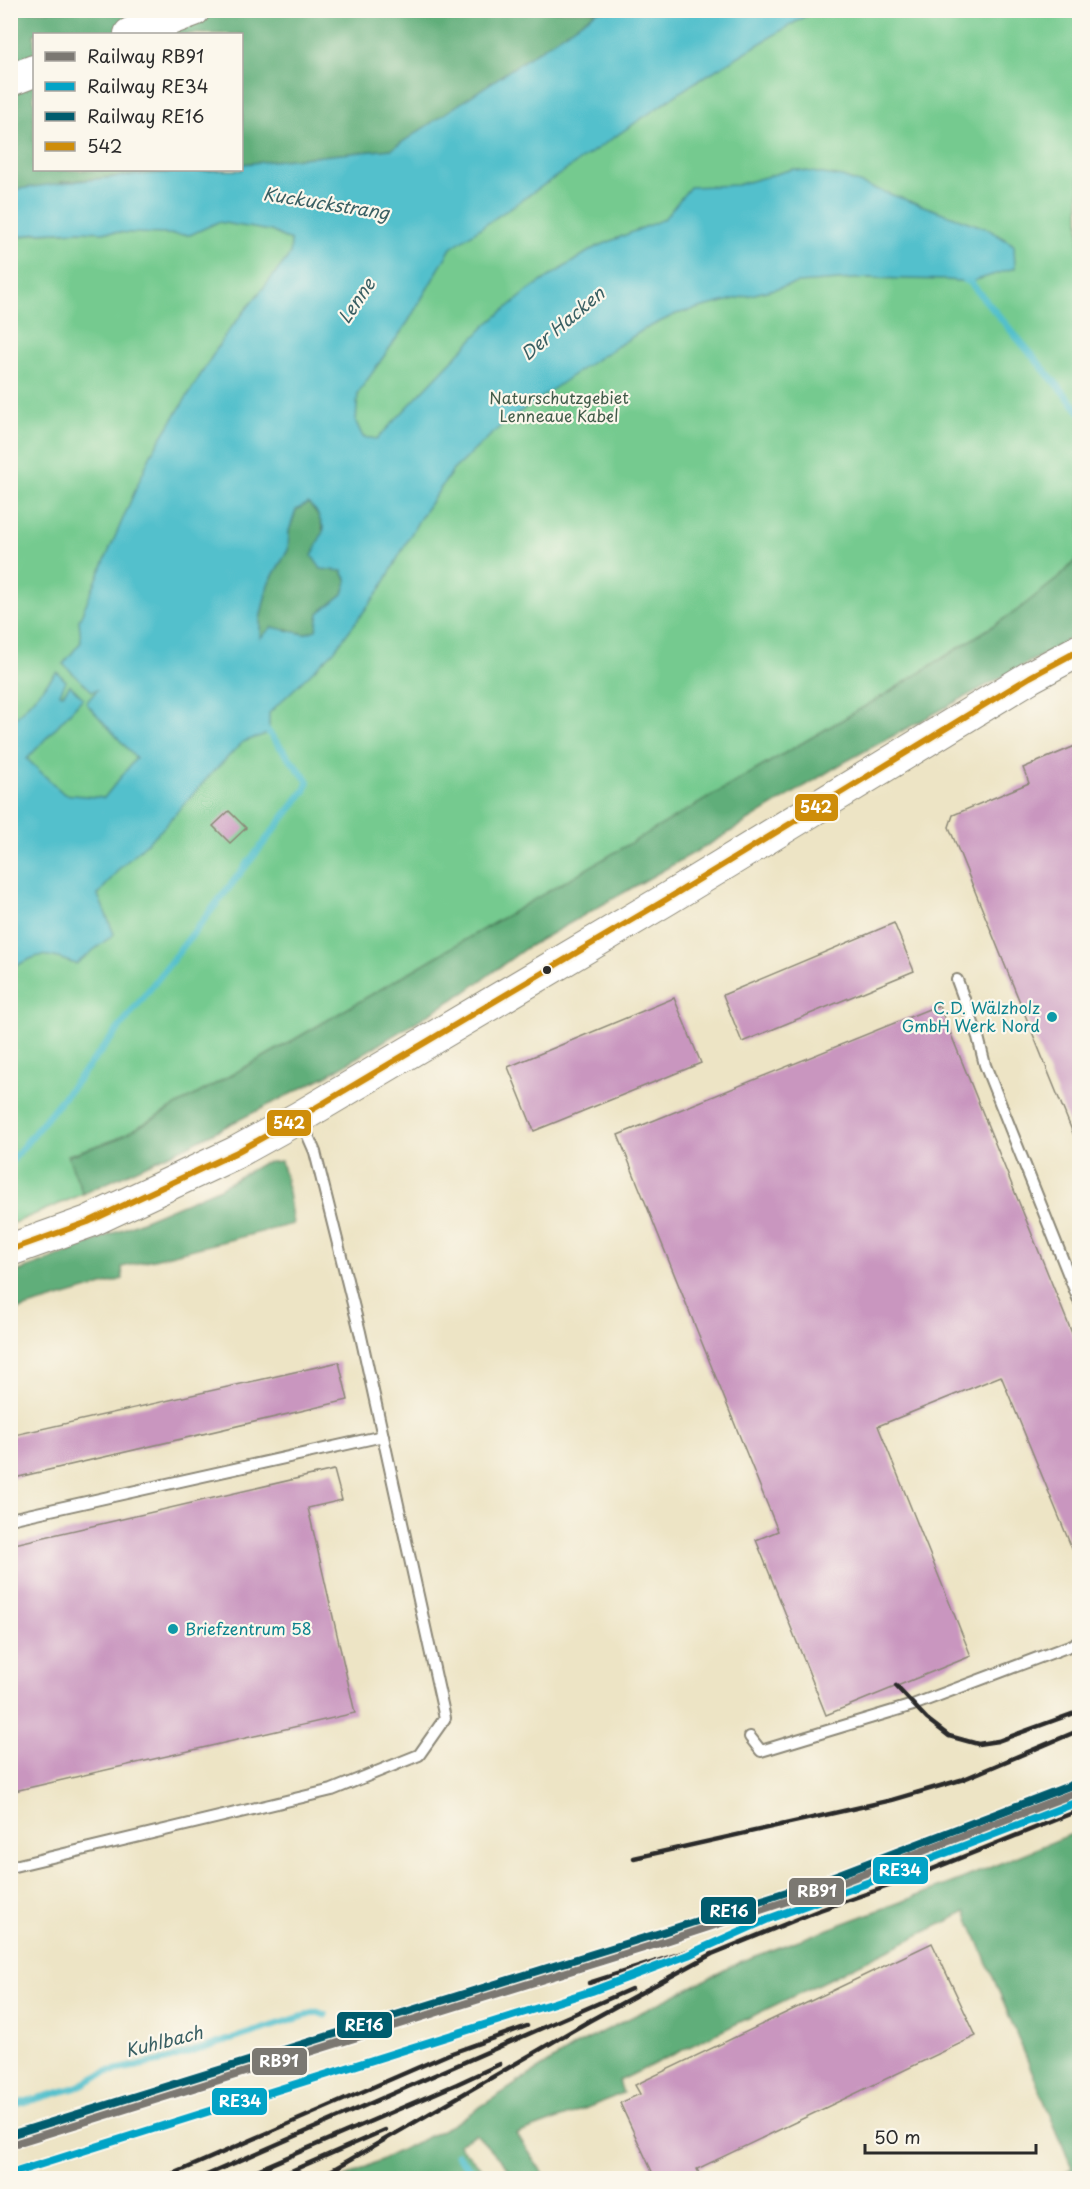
<svg xmlns="http://www.w3.org/2000/svg" width="1090" height="2189" font-family="'Playpen Sans',sans-serif">
<style>
.green{fill:#75ca8f;stroke:#507a5d;stroke-width:1.5}
.forest{fill:#60ae7a;stroke:#466c52;stroke-width:1.5}
.water{fill:#53c0cc;stroke:#3f767c;stroke-width:1.5;fill-rule:evenodd}
.lines{fill:none;stroke-linecap:round;stroke-linejoin:round}
.stream{stroke:#53c0cc;stroke-width:7}
.building{fill:#c996bf}
.lane-casing{stroke:#8c8878;stroke-width:14}
.secondary-casing{stroke:#8c8878;stroke-width:34}
.lane{stroke:#fff;stroke-width:10}
.secondary{stroke:#fff;stroke-width:32}
.rail{stroke:#2b2b2b;stroke-width:4.5}
.bus-1-casing{stroke:#fbf7ec;stroke-width:10}
.bus-1{stroke:#ce8d09;stroke-width:6}
.rail-1-casing{stroke:#fbf7ec;stroke-width:12}
.rail-2-casing{stroke:#fbf7ec;stroke-width:12}
.rail-3-casing{stroke:#fbf7ec;stroke-width:12}
.rail-1{stroke:#7b7872;stroke-width:8}
.rail-2{stroke:#02a3c6;stroke-width:8}
.rail-3{stroke:#005c6e;stroke-width:8}
.bus-dot{fill:#2b2b2b;stroke:#fbf7ec;stroke-width:2}
.culture-dot{fill:#0f9aa8;stroke:#fbf7ec;stroke-width:2}
.labels{text-anchor:middle;stroke-width:4.5;stroke-linejoin:round;paint-order:stroke}
.park-label{font-size:16px;fill:#415b49;stroke:#fbf7ec}
.culture-label{font-size:16px;fill:#0d838f;stroke:#fbf7ec;text-anchor:end}
.water-label{font-size:18px;font-style:italic;fill:#395f63;stroke:#fbf7ec}
.line-badge{stroke:#fbf7ec;stroke-width:2}
.badge-label{font-size:16px;text-anchor:middle;font-weight:bold;fill:#fff}
</style>
<rect width="100%" height="100%" fill="#fbf7ec"/>
<filter id="ink" filterUnits="userSpaceOnUse"><feTurbulence type="fractalNoise" baseFrequency=".0167" numOctaves="2"/><feDisplacementMap in="SourceGraphic" scale="12" xChannelSelector="R" yChannelSelector="G"/><feConvolveMatrix kernelMatrix="1 2 1 2 8 2 1 2 1" color-interpolation-filters="sRGB"/></filter>
<filter id="wash" filterUnits="userSpaceOnUse"><feTurbulence type="fractalNoise" baseFrequency=".008" numOctaves="4" result="noise"/><feDisplacementMap in="SourceGraphic" scale="24" xChannelSelector="R" yChannelSelector="G"/><feGaussianBlur stdDeviation="1.35" result="paint"/><feColorMatrix in="noise" values="0 0 0 0 0 0 0 0 0 0 0 0 0 0 0 0 0 1.4 0 .05"/><feComposite in="paint" operator="in"/></filter>
<g filter="url(#wash)">
<rect width="100%" height="100%" fill="#ede4c5"/>
<path class="green" d="M286,11h793l1,545 -19,20 -46,36 -127,81 -603,352 -168,94 -49,16 15,39 -72,30v-1109l23,55h208v-136z"/>
<g class="forest">
<path d="M10,11h588l-206,138 -150,15v-130h-208v136h157l-130,12 18,49 -43,2 -25,6z"/>
<path d="M308,503c21,19 15,41 13,66l20,1 6,11 -4,13 -24,19 -2,17 -13,4 -17,-5 -27,10v-20l8,-35 20,-34 1,-19 7,-21z"/>
<path d="M1079,556v76l-31,20 -207,112 -121,74 -194,110 -61,44 -137,83 -141,71 -104,48 -15,-38 49,-17 168,-94 603,-352 127,-81 46,-36z"/>
<path d="M281,1161l5,19 7,44 -171,43 1,12 -112,33v-38l41,-15 166,-70 45,-26z"/>
<path d="M1079,1831v347h-23l16,-10 -106,-256 -347,169 4,12 -51,21 -55,20 29,44h-29l-41,-44 -18,10 33,34h-147l108,-53 123,-79 165,-84 217,-81z"/>
</g>
<path class="water" d="M598,11h216l-120,72 -243,165 -43,74 -50,71 -2,29 7,15 14,2 109,-114 47,-38 61,-39 70,-29 26,-32 47,-2 56,-16 49,8 146,52 26,16 1,23 -45,14 -23,-2 -79,-2 -70,5 -122,31 -33,16 -57,36 -83,58 -50,46 -34,50 -39,70 -46,61 -65,62v20l-26,9 -32,32 -50,56 -42,39 -21,26 16,39 -38,30c-32,-11 -35,-13 -65,5v-246l46,-51 9,9 -6,12 3,1 7,-9 13,13 -56,61 37,35 40,4 32,-40 -50,-55 11,-13 -5,1 -29,-27 18,-22 -2,-22 72,-166 75,-120 64,-79 1,-14 -20,-10 -53,-9 -28,13 -111,-4 -43,2 -25,6v-49c76,-11 153,-20 231,-20v-6l150,-15zM308,503l8,8 8,18 -12,27 9,13 21,2 5,10 -4,13 -24,19 -3,17 -12,4 -32,-7 -12,11v-19l8,-35 20,-34 1,-19 7,-21z"/>
<g class="lines">
<g class="stream">
<path d="M964,279l6,3 110,130"/>
<path d="M10,1163l103,-127 192,-246 3,-9 -43,-53"/>
<path d="M10,2106l65,-18 31,-16 60,-12 151,-48 8,3"/>
<path d="M457,2155l21,23"/>
</g>
</g>
<g id="blocks">
<g class="building">
<path d="M1080,744v404h-1l-130,-321 4,-12 76,-32 -6,-15z"/>
<path d="M229,811l17,17 -16,15 -17,-17z"/>
<path d="M894,923l20,48 -172,71 -19,-47z"/>
<path d="M674,998l27,65 -167,68 -26,-64z"/>
<path d="M939,1005l141,348v215l-79,-192 -123,50 93,230 -145,59 -70,-175 22,-9 -160,-396z"/>
<path d="M339,1362l9,38 -338,79v-43z"/>
<path d="M334,1470l8,30 -34,8 47,205 -345,79v-247z"/>
<path d="M932,1943l44,93 -279,133 4,9h-46l-35,-75 20,-9 -5,-9z"/>
</g>
</g>
</g>
<g filter="url(#ink)">
<use href="#blocks" fill-opacity="0" stroke="#8c8878" stroke-width="1.5"/>
<g class="lines">
<g class="lane-casing">
<g id="lane">
<path d="M957,980l21,57 7,28 95,238"/>
<path d="M10,1519l373,-83"/>
<path d="M750,1737l11,14 152,-46 167,-63"/>
<path d="M10,1867l322,-77 87,-35 26,-37 -85,-386 -45,-180 -14,-32"/>
</g>
</g>
<g class="secondary-casing">
<g id="secondary">
<path d="M130,34l64,-24"/>
<path d="M10,80l24,-9"/>
<path d="M10,1250l78,-28 147,-69 65,-36 367,-218 363,-222 50,-27"/>
</g>
</g>
<use href="#lane" class="lane"/>
<use href="#secondary" class="secondary"/>
<g class="rail">
<path d="M896,1686l31,33 22,17 29,8 20,-3 82,-30"/>
<path d="M634,1858l258,-58 72,-21 116,-49"/>
<path d="M589,1983l146,-47"/>
<path d="M164,2178l285,-124 78,-28"/>
<path d="M200,2178l431,-189"/>
<path d="M239,2178l218,-94 43,-20"/>
<path d="M275,2178l110,-48"/>
<path d="M313,2178l21,-9 255,-148 123,-67 108,-44 80,-28 180,-72"/>
</g>
<g class="bus-1-casing">
<path id="bus-1" d="M10,1250l78,-28 147,-69 65,-36 367,-218 363,-222 50,-27"/>
</g>
<use href="#bus-1" class="bus-1"/>
<g class="rail-1-casing">
<path id="rail-1" d="M10,2145l653,-203 161,-53 256,-98"/>
</g>
<g class="rail-2-casing">
<path id="rail-2" d="M13,2173l579,-182 96,-36 80,-36 110,-40 202,-78"/>
</g>
<g class="rail-3-casing">
<path id="rail-3" d="M10,2135l650,-202 161,-52 256,-98"/>
</g>
<use href="#rail-1" class="rail-1"/>
<use href="#rail-2" class="rail-2"/>
<use href="#rail-3" class="rail-3"/>
</g>
</g>
<circle class="bus-dot" cx="547" cy="970" r="5"/>
<g class="culture-dot">
<circle cx="1052" cy="1017" r="6"/>
<circle cx="173" cy="1629" r="6"/>
</g>
<g class="labels">
<g class="park-label">
<text x="559" y="404">Naturschutzgebiet<tspan x="559" dy="18">Lenneaue Kabel</tspan></text>
</g>
<g class="culture-label">
<text x="1040" y="1014">C.D. Wälzholz<tspan x="1040" dy="18">GmbH Werk Nord</tspan></text>
<text x="185" y="1635" text-anchor="start">Briefzentrum 58</text>
</g>
<g class="water-label">
<text transform="translate(326 204) rotate(9)" y="6">Kuckuckstrang</text>
<text transform="translate(357 301) rotate(-56)" y="6">Lenne</text>
<text transform="translate(563 324) rotate(-40)" y="6">Der Hacken</text>
<text transform="translate(164 2042) rotate(-14)" y="6">Kuhlbach</text>
</g>
</g>
<g class="line-badge">
<rect x="794" y="793" width="45" height="29" rx="6" fill="#ce8d09"/>
<rect x="266" y="1109" width="46" height="28" rx="6" fill="#ce8d09"/>
<rect x="872" y="1856" width="57" height="29" rx="6" fill="#02a3c6"/>
<rect x="788" y="1877" width="57" height="29" rx="6" fill="#7b7872"/>
<rect x="700" y="1896" width="57" height="29" rx="6" fill="#005c6e"/>
<rect x="336" y="2011" width="57" height="28" rx="6" fill="#005c6e"/>
<rect x="251" y="2047" width="57" height="29" rx="6" fill="#7b7872"/>
<rect x="211" y="2087" width="57" height="29" rx="6" fill="#02a3c6"/>
</g>
<g class="badge-label">
<text x="816" y="813">542</text>
<text x="289" y="1129">542</text>
<text x="900" y="1876">RE34</text>
<text x="817" y="1897">RB91</text>
<text x="729" y="1917">RE16</text>
<text x="364" y="2031">RE16</text>
<text x="279" y="2067">RB91</text>
<text x="240" y="2107">RE34</text>
</g>
<rect width="1090" height="2189" fill="none" stroke="#fbf7ec" stroke-width="36"/>
<rect x="33" y="33" width="210" height="138" fill="#fbf7ec" stroke="#a8a59f" stroke-width="1.5"/>
<rect x="45" y="52" width="30" height="9" fill="#7b7872" stroke="#a8a59f" stroke-width="1.5"/>
<text x="87" y="63" font-size="18" fill="#2b2b2b">Railway RB91</text>
<rect x="45" y="82" width="30" height="9" fill="#02a3c6" stroke="#a8a59f" stroke-width="1.5"/>
<text x="87" y="93" font-size="18" fill="#2b2b2b">Railway RE34</text>
<rect x="45" y="112" width="30" height="9" fill="#005c6e" stroke="#a8a59f" stroke-width="1.5"/>
<text x="87" y="123" font-size="18" fill="#2b2b2b">Railway RE16</text>
<rect x="45" y="142" width="30" height="9" fill="#ce8d09" stroke="#a8a59f" stroke-width="1.5"/>
<text x="87" y="153" font-size="18" fill="#2b2b2b">542</text>
<path d="M865 2144v9h171v-9" fill="none" stroke="#2b2b2b" stroke-width="3"/>
<text x="874" y="2144" font-size="18" fill="#2b2b2b" stroke="#fbf7ec" stroke-width="4.5" paint-order="stroke">50 m</text>
</svg>
